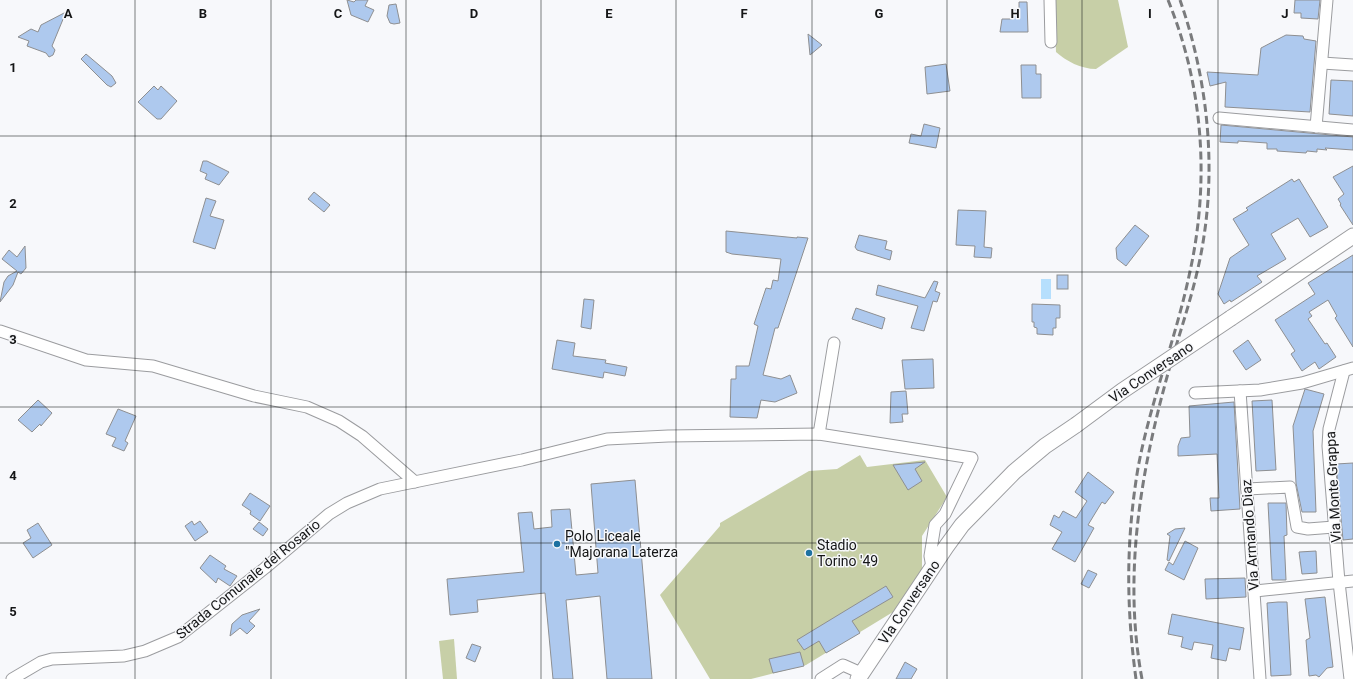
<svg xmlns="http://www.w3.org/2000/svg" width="1353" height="679" font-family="Roboto,sans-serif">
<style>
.green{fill:#c7cfa7}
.water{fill:#b6dffd}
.building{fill:#aec9ee;stroke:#8e8f91}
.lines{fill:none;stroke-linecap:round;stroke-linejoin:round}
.street-casing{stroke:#9b9c9f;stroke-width:13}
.secondary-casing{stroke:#9b9c9f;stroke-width:17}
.street{stroke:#fff;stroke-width:11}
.secondary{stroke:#fff;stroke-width:15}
.rail{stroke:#7a7b7d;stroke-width:3;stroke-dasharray:8 4;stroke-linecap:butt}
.secondary-bridge-casing{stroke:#9b9c9f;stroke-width:17;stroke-linecap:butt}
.secondary-bridge{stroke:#fff;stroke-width:15}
.grid{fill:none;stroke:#141516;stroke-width:1;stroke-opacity:0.55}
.poi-dot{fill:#1d71a1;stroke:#f7f8fb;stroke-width:1.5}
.labels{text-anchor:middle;stroke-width:3;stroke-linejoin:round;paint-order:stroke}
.street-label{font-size:14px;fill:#141516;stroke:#f7f8fb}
.poi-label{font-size:14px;fill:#141516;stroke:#f7f8fb;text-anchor:start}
.grid-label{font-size:13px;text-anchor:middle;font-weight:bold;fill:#141516;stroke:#f7f8fb;stroke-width:3;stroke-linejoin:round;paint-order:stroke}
</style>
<rect width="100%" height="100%" fill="#f7f8fb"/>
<g class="green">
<path d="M1054,0h64l10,47 -32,22c-15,0 -30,-8 -40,-17z"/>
<path d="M860,455l7,12 58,-7 22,37 -25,39v33l-29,43 -87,53 -55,14h-41l-50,-84 60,-69v-3l89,-52 28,-2z"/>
<path d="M454,639l3,40h-14l-4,-38z"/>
</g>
<rect class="water" x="1041" y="279" width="10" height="20"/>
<g class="building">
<path d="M347,0l7,2 2,-2h12l-3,6 9,4 -6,12 -17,-7z"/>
<path d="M1295,0h25l-2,19 -17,-1v-5h-7z"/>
<path d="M1019,2h8l1,30h-28l2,-13h10v-9h7z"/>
<path d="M396,4l4,19 -6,1 -4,-1 -3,-7 2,-11z"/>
<path d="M66,12l-14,34 3,4 -2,5 -4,2 -3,-4 -19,-7 2,-5 -11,-4 13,-8 7,3 3,-7z"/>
<path d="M808,34l14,11 -12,10z"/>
<path d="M1286,35l17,1 1,3 12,2 -6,71 -85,-5 1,-25 -16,4 -3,-14 51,3 3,-27z"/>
<path d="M86,54l26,22 4,7 -5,4 -4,-2 -26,-26z"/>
<path d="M946,64l4,27 -23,3 -2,-27z"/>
<path d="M1021,65h15v9h5v24h-19z"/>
<path d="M1331,80l22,1v35l-24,-2z"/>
<path d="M154,86l4,4 3,-4 16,15 -16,18h-4l-19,-17z"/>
<path d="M924,124l16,4 -4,20 -27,-5 2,-9 10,2z"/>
<path d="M1221,125l132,12v13l-28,-2 2,2 -10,-1v3l-10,-1 -1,2 -29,-2v-2h-10v-6l-29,-2v2l-18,-1z"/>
<path d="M203,161h4l22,11 -10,13 -14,-6 2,-5 -7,-3z"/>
<path d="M1353,166v59l-13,-20 1,-1 -3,-5 6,-5 -11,-17z"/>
<path d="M1292,179l2,3 5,-3 29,48 -18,10 -12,-19 -27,16 15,25 -29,17 5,6 -31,20 -1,-2 -6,4 -6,-10 12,-36 19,-13 -16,-26 15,-9 -2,-2z"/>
<path d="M314,192l16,13 -6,7 -16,-13z"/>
<path d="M206,198l10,3 -6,15 14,4 -9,29 -22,-7z"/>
<path d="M958,210l28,1 -2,36 8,1 -1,10 -17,-1 1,-11 -19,-1z"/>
<path d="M1135,225l14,11 -23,30 -9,-7 -1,-11z"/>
<path d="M726,231l71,7v-1l11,1 -30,90h-3l-12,47 18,4 9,-4 7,18 -22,9 -14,-2 -4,18 -27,-1 1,-38h5v-13h13l9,-40 -4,-2 12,-36 5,1 2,-9 5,1 3,-22 -49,-5 -6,-2z"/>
<path d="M859,235l28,6 -2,8 7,2 -2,9 -33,-10 -2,-3z"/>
<path d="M25,246l1,22 -5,6 -3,-2 -5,13 -13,17 4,-20 4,-6 9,-5 -15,-12 7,-9 8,7z"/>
<path d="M1353,255v92l-18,-29 2,-2 -9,-16 -19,12 3,4 -4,3 17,25 2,-1 9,14 -17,12 -4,-7 -13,9 -11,-17 4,-3 -20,-31 40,-26 -7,-11z"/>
<rect x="1057" y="275" width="11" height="14"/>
<path d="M934,281l4,1 -3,9 5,2 -3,9 -4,-1 -9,30 -13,-3 7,-22 -42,-11 2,-10 47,13z"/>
<path d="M584,299l10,1 -3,29 -10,-2z"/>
<path d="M1032,304l28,1v13h-4v10h-3v7l-16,-1v-6l-3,-1v-5h-2z"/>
<path d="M856,308l29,10 -3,11 -30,-10z"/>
<path d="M557,340l18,3 -2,13 33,4 -1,3 22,4 -2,9 -21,-4 -1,6 -51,-9z"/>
<path d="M1248,340l13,20 -15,10 -13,-19z"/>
<path d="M933,359l1,29 -29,1 -3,-29z"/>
<path d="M1305,389l19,5 -11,37 3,81h-14l-6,-29 -3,-57z"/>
<path d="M906,391l2,23h-6l1,8 -13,1 1,-31z"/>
<path d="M38,400l14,13 -11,13 -1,-2 -8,8 -14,-12z"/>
<path d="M1272,400l4,70 -20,1 -4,-70z"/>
<path d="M1234,402l6,107 -29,2 -1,-13h9l-2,-44 -39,2v-10l3,-8 9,-1 -1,-31z"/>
<path d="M118,409l18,7 -11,25 3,2 -4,8 -12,-5 4,-8 -10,-4z"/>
<path d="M925,462l-10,7 7,12 -14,9 -15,-25z"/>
<path d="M1353,463v76l-10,1 -7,-76z"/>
<path d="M1088,472l26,20 -9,12 -3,-2 -14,23 6,3 -19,34 -23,-13 10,-17 -12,-7 4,-10 5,3 4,-7 13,7 11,-17 -12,-9z"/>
<path d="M635,480l17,199h-45l-7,-83 -34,4 7,79h-20l-8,-86 -68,7 1,12 -28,3 -3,-36 77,-7 -6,-59 14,-1 2,17 18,-2 -1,-17 19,-1 6,66 22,-2 -7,-89z"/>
<path d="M250,493l20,13 -10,15 -10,-7 1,-3 -9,-6z"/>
<path d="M1268,503h18l1,32 -3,1 2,44h-14z"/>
<path d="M192,521l2,4 6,-4 8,11 -13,9 -10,-15z"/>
<path d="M259,522l9,7 -5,7 -10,-7z"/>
<path d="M38,523l14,22 -19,13 -10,-15 8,-5 -4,-8z"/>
<path d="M1185,528l-16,33 -2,-1 3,-24 -3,-2 8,-5z"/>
<path d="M1185,541l13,7 -14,32 -19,-10 4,-8 4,3z"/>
<path d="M1316,551l1,22 -15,1 -3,-22z"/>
<path d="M210,555l16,11 -2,3 13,7 -7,10 -12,-8 -2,5 -16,-15z"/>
<path d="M1088,570l9,4 -8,14 -8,-4z"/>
<path d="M1245,578l1,19 -40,2 -1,-20z"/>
<path d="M886,586l7,11 -41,24 8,12 -34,20 -7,-12 -15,9 -7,-10z"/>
<path d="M1325,597l8,70 -6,1 -8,9 -3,-2 -7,1 -3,-36 4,-2 -5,-39z"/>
<path d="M1278,602h9l4,73 -20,1 -4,-73z"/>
<path d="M260,609l-11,12 6,5 -8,8 -7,-6 -10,8 2,-12 10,-9z"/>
<path d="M1172,614l72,14 -4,22 -11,-2 -3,13 -15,-3 2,-13 -19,-3 -2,8 -11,-3 2,-10 -15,-3z"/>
<path d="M472,644l9,3 -6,15 -9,-4z"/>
<path d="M800,652l4,14 -31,7 -4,-14z"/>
<path d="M905,662l12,7 -6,10h-15z"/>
</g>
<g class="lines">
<g class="street-casing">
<g id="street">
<path d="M1050,0l1,42"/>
<path d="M1322,63l31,2"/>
<path d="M1219,118l134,12"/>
<path d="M1316,127l11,-127"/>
<path d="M0,331l86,29 67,6 101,30 53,11 32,14 23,15 53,46"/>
<path d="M1344,371l-15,58 -1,17 11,136 11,97"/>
<path d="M1240,391l20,288"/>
<path d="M1195,393l65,-3 42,-7 51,-15"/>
<path d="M819,434l15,-91"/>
<path d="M1247,489l43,-2 7,40 11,2 26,-2"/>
<path d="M1255,591l98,-10"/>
<path d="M12,679l29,-17 11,-3 72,-3 21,-5 33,-14 87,-69 64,-54 18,-11 33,-14 142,-29 85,-21 61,-3 151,-2 153,24 -27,56 -10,11 -5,31 2,11"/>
<path d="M821,679l22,-14 18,8"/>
</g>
</g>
<g class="secondary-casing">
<g id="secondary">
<path d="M1231,318l122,-82"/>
<path d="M858,679l88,-132 16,-22 52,-53 31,-26 31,-21"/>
</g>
</g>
<use href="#street" class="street"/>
<use href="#secondary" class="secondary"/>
<g class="rail">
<path d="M1136,679c-10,-73 -10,-139 2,-211 12,-65 37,-127 51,-192 21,-92 15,-188 -21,-276"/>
<path d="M1142,679c-19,-101 -2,-204 25,-302 13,-47 30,-92 37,-141 12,-78 2,-162 -24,-236"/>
</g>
<g class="secondary-bridge-casing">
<path id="secondary-bridge" d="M1076,425l46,-34 109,-73"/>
</g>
<use href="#secondary-bridge" class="secondary-bridge"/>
</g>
<path class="grid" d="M135,0v679M271,0v679M406,0v679M541,0v679M676,0v679M812,0v679M947,0v679M1082,0v679M1218,0v679M0,136h1353M0,272h1353M0,407h1353M0,543h1353"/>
<g class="poi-dot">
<circle cx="557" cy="544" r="4"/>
<circle cx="809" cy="553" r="4"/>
</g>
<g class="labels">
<g class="street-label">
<text transform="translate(1151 372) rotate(-34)" y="5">Via Conversano</text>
<text transform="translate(1333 487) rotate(-93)" y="5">Via Monte Grappa</text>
<text transform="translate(1250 535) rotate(-94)" y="5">Via Armando Diaz</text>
<text transform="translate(248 579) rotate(-39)" y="5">Strada Comunale del Rosario</text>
<text transform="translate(909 602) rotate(-56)" y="5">VIa Conversano</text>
</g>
<g class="poi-label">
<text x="565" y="541">Polo Liceale<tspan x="565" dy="16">"Majorana Laterza</tspan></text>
<text x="817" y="550">Stadio<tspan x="817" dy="16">Torino '49</tspan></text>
</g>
</g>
<g class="grid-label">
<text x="68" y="18">A</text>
<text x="203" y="18">B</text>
<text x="338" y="18">C</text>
<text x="474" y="18">D</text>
<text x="609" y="18">E</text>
<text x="744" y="18">F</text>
<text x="879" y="18">G</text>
<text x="1015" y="18">H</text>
<text x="1150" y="18">I</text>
<text x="1285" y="18">J</text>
<text x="13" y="72">1</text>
<text x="13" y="208">2</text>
<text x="13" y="344">3</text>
<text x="13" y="480">4</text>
<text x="13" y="616">5</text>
</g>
</svg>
